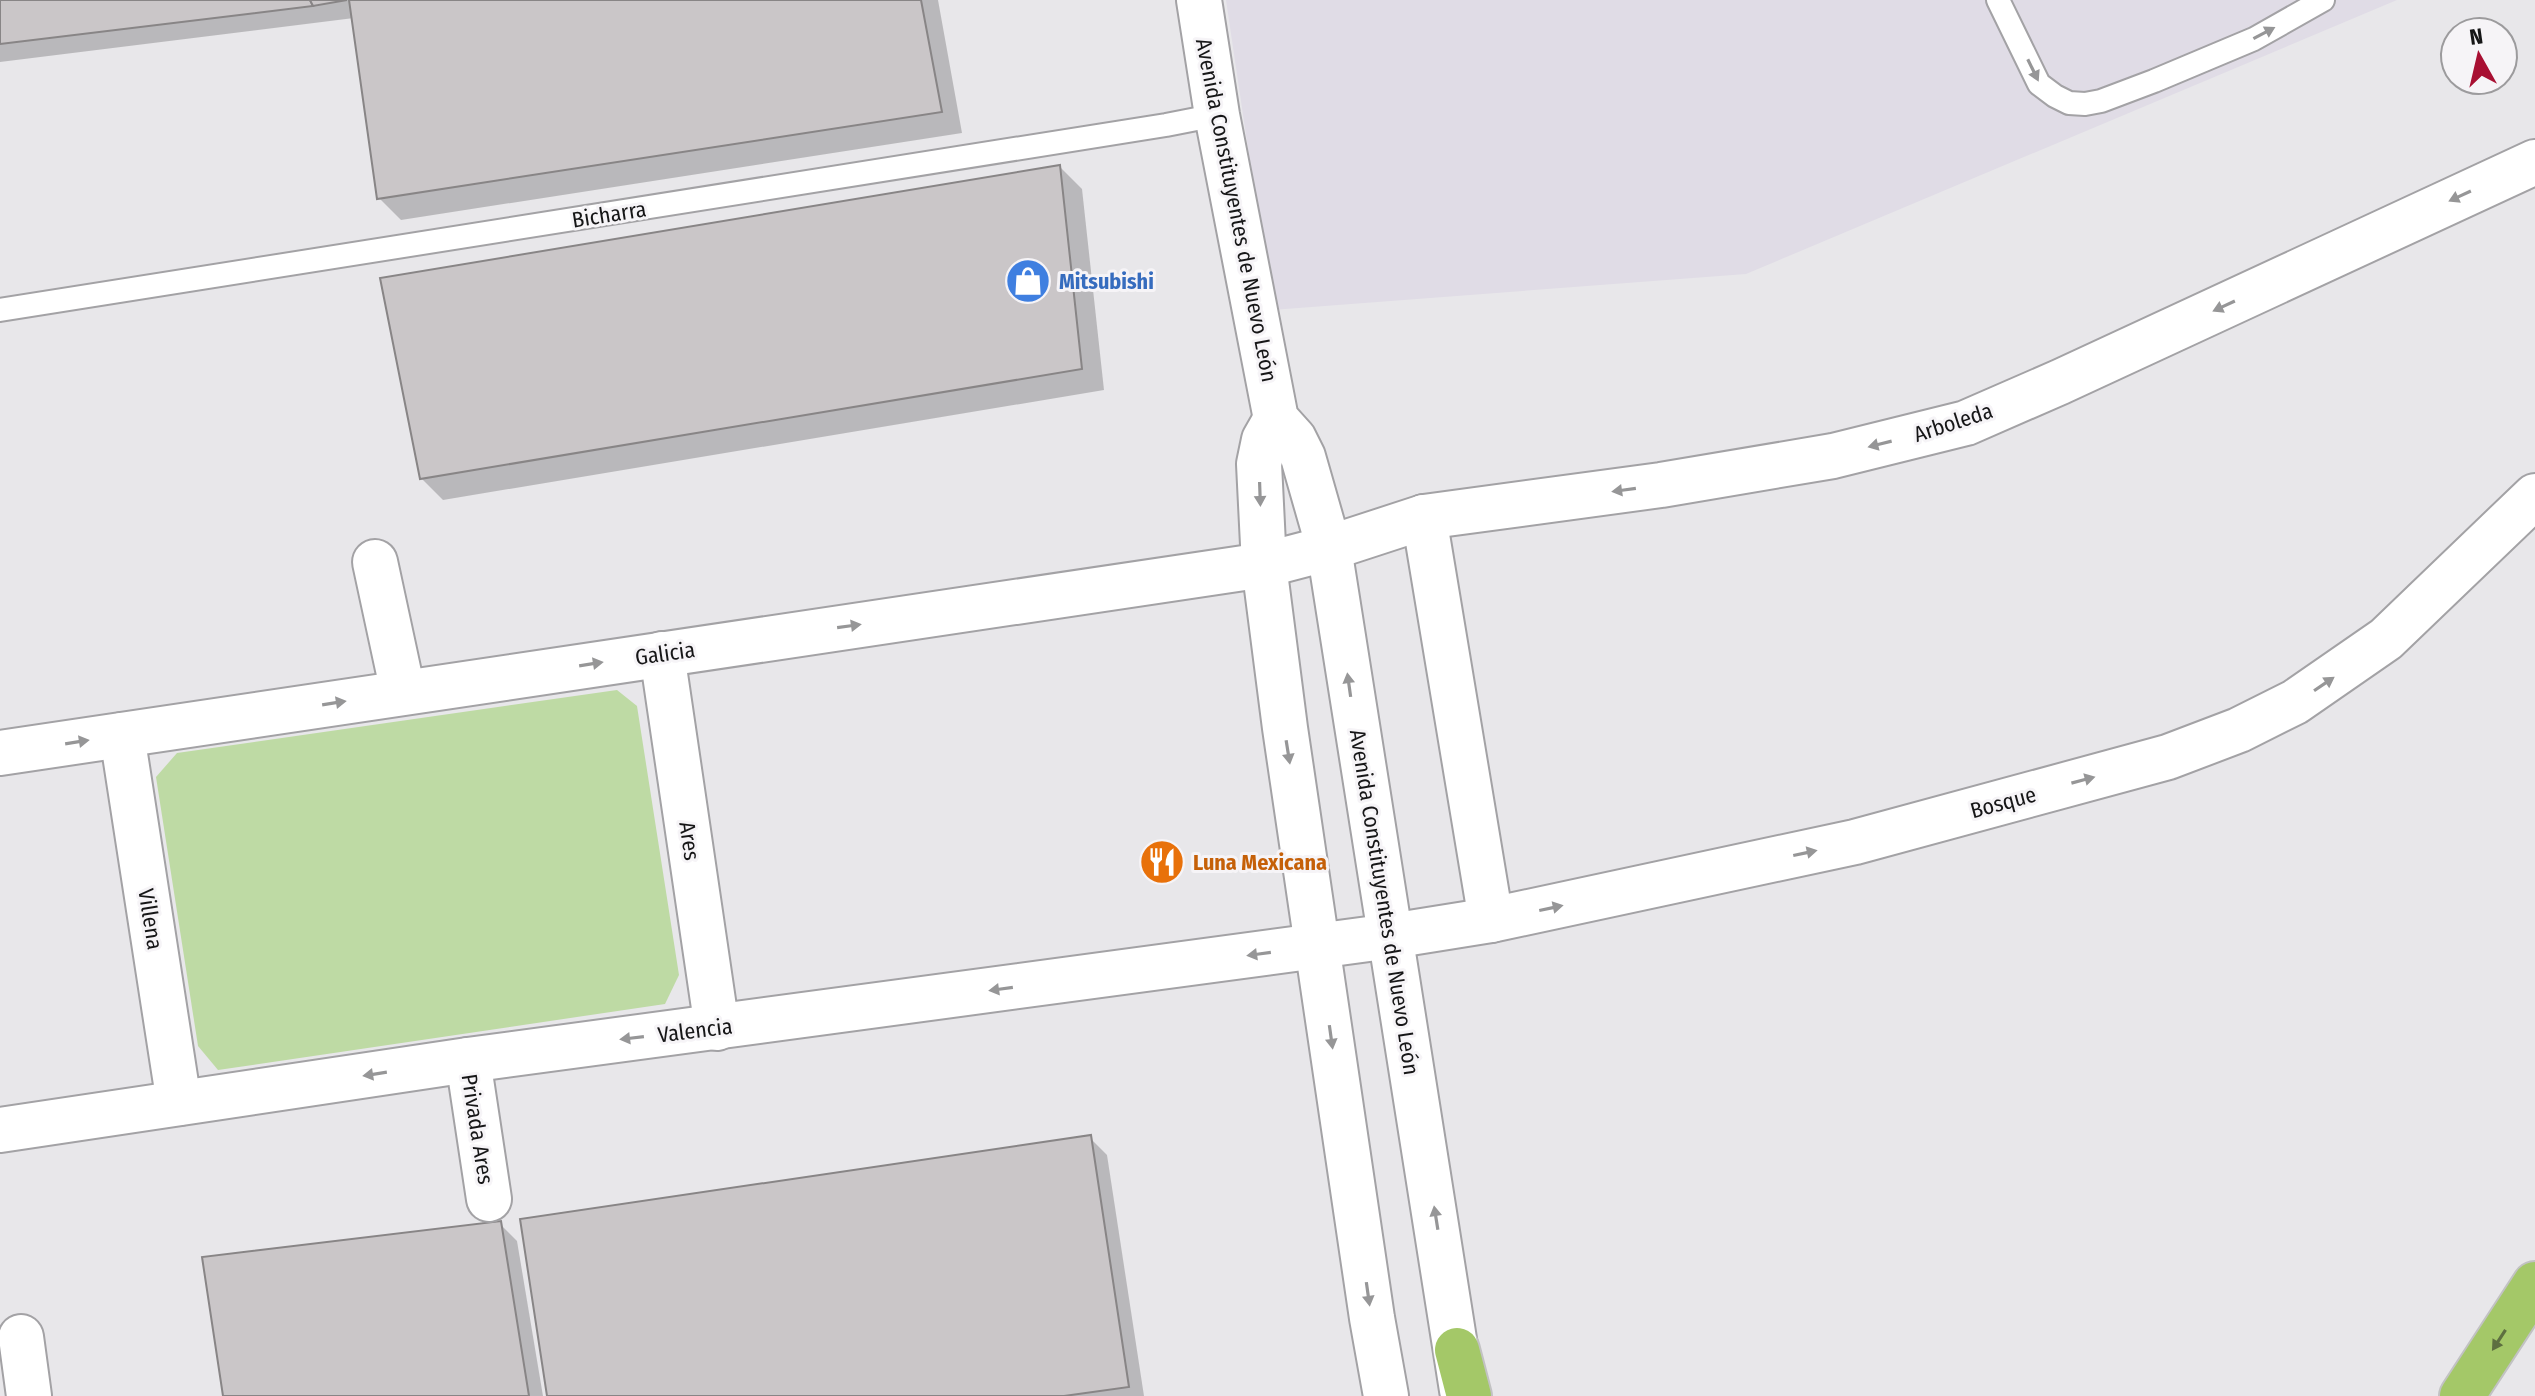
<svg xmlns="http://www.w3.org/2000/svg" width="2535" height="1396" font-family="'Fira Sans Condensed',sans-serif">
<style>
.built{fill:#e0dce6}
.green{fill:#bedaa4}
.shadow{fill:#0003}
.building{fill:#cac6c8;stroke:#888586;stroke-width:2}
.lines{fill:none;stroke-linecap:round;stroke-linejoin:round}
.lane-casing{stroke:#a3a2a5;stroke-width:26}
.street-casing{stroke:#a3a2a5;stroke-width:48}
.secondary-casing{stroke:#a3a2a5;stroke-width:48}
.highway-casing{stroke:#c2c2c3;stroke-width:48}
.lane{stroke:#fff;stroke-width:22}
.street{stroke:#fff;stroke-width:44}
.secondary{stroke:#fff;stroke-width:44}
.highway{stroke:#a4c868;stroke-width:44}
.oneway{fill:#969697}
.oneway2{fill:#5d6f40}
.labels{text-anchor:middle;stroke-width:6;stroke-linejoin:round;paint-order:stroke}
.street-label{font-size:22px;fill:#161617;stroke:#f6f4f7}
.shop-label{font-size:22px;font-weight:bold;fill:#366cbe;stroke:#f6f4f7;text-anchor:start}
.food-label{font-size:22px;font-weight:bold;fill:#c56008;stroke:#f6f4f7;text-anchor:start}
</style>
<rect width="100%" height="100%" fill="#e8e7ea"/>
<path class="built" d="M1226,0h1171l-651,274 -474,36z"/>
<path class="green" d="M617,690l20,16 42,269 -14,29 -447,66 -20,-24 -42,-269 21,-24z"/>
<g class="shadow">
<path d="M0,0h938l24,133 -561,87 -22,-22 -25,-180 -354,44z"/>
<path d="M1060,167l22,22 22,201 -661,110 -22,-22z"/>
<path d="M1090,1138l17,17 37,241h-595z"/>
<path d="M500,1224l17,17 26,155h-318z"/>
</g>
<g class="building">
<path d="M0,0h310l3,6 -313,38z"/>
<path d="M310,0h37l-34,6z"/>
<path d="M349,0h572l21,112 -565,87z"/>
<path d="M1060,165l22,204 -662,110 -40,-201z"/>
<path d="M1091,1135l38,252 -65,9h-517l-27,-177z"/>
<path d="M501,1221l28,175h-306l-21,-139z"/>
</g>
<g class="lines">
<g class="lane-casing">
<g id="lane">
<path d="M1998,0l41,84 16,12 14,7 16,1 16,-3 53,-20 100,-42 69,-39"/>
<path d="M0,310l1166,-185 51,-10"/>
</g>
</g>
<g class="street-casing">
<g id="street">
<path d="M1424,517l67,403"/>
<path d="M375,562l28,130"/>
<path d="M662,654l55,374"/>
<path d="M122,735l57,368"/>
<path d="M0,753l1264,-188 65,-17 95,-31 237,-32 172,-29 133,-33 94,-41 475,-220"/>
<path d="M468,1060l21,139"/>
<path d="M0,1130l468,-70 923,-124 100,-16 364,-78 313,-85 71,-27 56,-28 91,-63 149,-143"/>
<path d="M21,1337l8,59"/>
</g>
</g>
<g class="secondary-casing">
<g id="secondary">
<path d="M1199,0l18,115 59,304 18,20 9,18 26,91 133,842"/>
<path d="M1276,419l-12,21 -5,24 5,101 21,163 87,590 14,78"/>
</g>
</g>
<g class="highway-casing">
<g id="highway">
<path d="M1457,1350l12,46"/>
<path d="M2462,1396l73,-112"/>
</g>
</g>
<use href="#lane" class="lane"/>
<use href="#street" class="street"/>
<use href="#secondary" class="secondary"/>
<use href="#highway" class="highway"/>
</g>
<defs><path id="oneway-solid" d="M-6-.8H1V-3.2L6.5 0L1 3.2V.8H-6Z" transform="scale(2)"/></defs>
<g class="oneway">
<use href="#oneway-solid" transform="translate(2264 33) rotate(-28)"/>
<use href="#oneway-solid" transform="translate(2033 70) rotate(64)"/>
<use href="#oneway-solid" transform="translate(2460 196) rotate(155)"/>
<use href="#oneway-solid" transform="translate(2224 306) rotate(155)"/>
<use href="#oneway-solid" transform="translate(1880 444) rotate(166)"/>
<use href="#oneway-solid" transform="translate(1624 490) rotate(172)"/>
<use href="#oneway-solid" transform="translate(1260 494) rotate(88)"/>
<use href="#oneway-solid" transform="translate(849 626) rotate(-8)"/>
<use href="#oneway-solid" transform="translate(591 664) rotate(-9)"/>
<use href="#oneway-solid" transform="translate(2324 684) rotate(-34)"/>
<use href="#oneway-solid" transform="translate(1349 685) rotate(-98)"/>
<use href="#oneway-solid" transform="translate(334 703) rotate(-9)"/>
<use href="#oneway-solid" transform="translate(77 742) rotate(-9)"/>
<use href="#oneway-solid" transform="translate(1288 752) rotate(81)"/>
<use href="#oneway-solid" transform="translate(2083 780) rotate(-15)"/>
<use href="#oneway-solid" transform="translate(1805 853) rotate(-12)"/>
<use href="#oneway-solid" transform="translate(1551 908) rotate(-12)"/>
<use href="#oneway-solid" transform="translate(1259 954) rotate(172)"/>
<use href="#oneway-solid" transform="translate(1001 989) rotate(172)"/>
<use href="#oneway-solid" transform="translate(1331 1037) rotate(82)"/>
<use href="#oneway-solid" transform="translate(632 1038) rotate(173)"/>
<use href="#oneway-solid" transform="translate(375 1074) rotate(171)"/>
<use href="#oneway-solid" transform="translate(1436 1218) rotate(-99)"/>
<use href="#oneway-solid" transform="translate(1368 1294) rotate(82)"/>
</g>
<use class="oneway2" href="#oneway-solid" transform="translate(2499 1340) rotate(123)"/>
<defs>
<g id="shop-disc" transform="scale(2.3)"><circle r="9.5" fill="#3f7fe0" stroke="#f6f4f7"/><path d="M-5-2.5h2.3a2.7 3.5 0 0 1 5.4 0H5L5.5 6h-11ZM-1.5-2.5h3a1.5 2.3 0 0 0-3 0Z" fill="#fff"/></g>
<g id="restaurant-disc" transform="scale(2.3)"><circle r="9.5" fill="#e8710a" stroke="#f6f4f7"/><path d="M-5-6h1v4h1v-4h1v4h1v-4h1v5L-1.5 .5V6h-2V.5L-5-1ZM5-6V6H3V1.5H1.5Q1.5-4 5-6Z" fill="#fff"/></g>
</defs>
<g fill-rule="evenodd">
<use href="#shop-disc" x="1028" y="281"/>
<use href="#restaurant-disc" x="1162" y="862"/>
</g>
<g class="labels">
<g class="street-label">
<text transform="translate(1237 210) rotate(79)" y="8">Avenida Constituyentes de Nuevo León</text>
<text transform="translate(609 214) rotate(-9)" y="8">Bicharra</text>
<text transform="translate(1953 422) rotate(-18)" y="8">Arboleda</text>
<text transform="translate(665 653) rotate(-8)" y="8">Galicia</text>
<text transform="translate(2003 802) rotate(-15)" y="8">Bosque</text>
<text transform="translate(690 841) rotate(82)" y="8">Ares</text>
<text transform="translate(1385 902) rotate(81)" y="8">Avenida Constituyentes de Nuevo León</text>
<text transform="translate(151 919) rotate(81)" y="8">Villena</text>
<text transform="translate(695 1030) rotate(-7)" y="8">Valencia</text>
<text transform="translate(478 1129) rotate(81)" y="8">Privada Ares</text>
</g>
<g class="shop-label">
<text x="1059" y="289">Mitsubishi</text>
</g>
<g class="food-label">
<text x="1193" y="870">Luna Mexicana</text>
</g>
</g>
<g transform="translate(2479 56) rotate(352)"><circle r="38" fill="#f6f4f7" stroke="#9c9b9d" stroke-width="2"/>
<path d="M0-6L14 30L0 20L-14 30Z" fill="#a80f32"/>
<text y="-12" font-size="22" font-weight="bold" text-anchor="middle" fill="#161617">N</text>
</g>
</svg>
